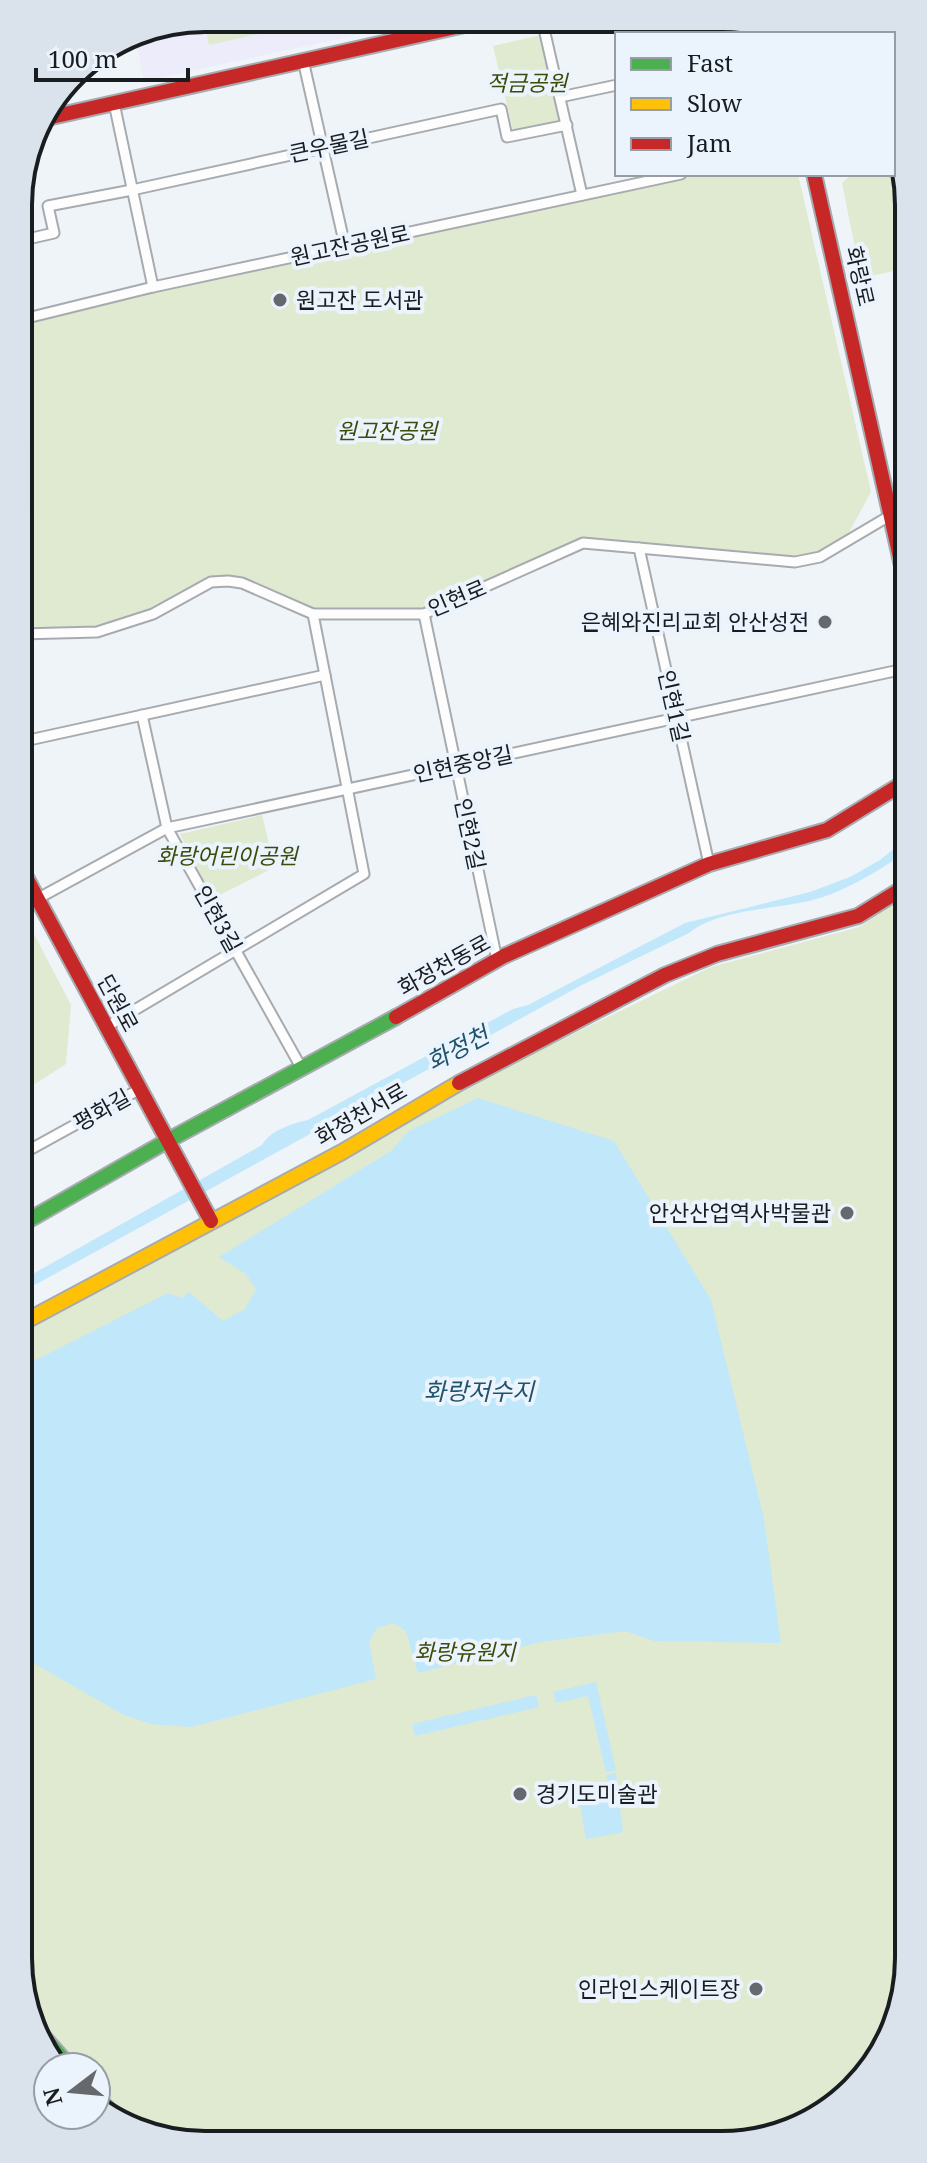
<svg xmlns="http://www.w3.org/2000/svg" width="927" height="2163" font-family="'Noto Serif','Noto Sans KR',serif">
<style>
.education{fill:#ececfa}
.green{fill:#dfead1}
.water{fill:#c1e7fa}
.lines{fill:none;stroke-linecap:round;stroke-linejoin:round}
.street-casing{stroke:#a7abaf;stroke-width:13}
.fast-casing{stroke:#a7abaf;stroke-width:18}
.slow-casing{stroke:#a7abaf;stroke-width:18}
.jam-casing{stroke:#a7abaf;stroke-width:18}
.street{stroke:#fdfdfe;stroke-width:9}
.fast{stroke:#4caf50;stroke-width:14}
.slow{stroke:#ffc107;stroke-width:14}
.jam{stroke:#c62828;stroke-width:14}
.poi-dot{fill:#65686c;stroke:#ebf3fd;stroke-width:3}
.labels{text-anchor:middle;stroke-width:8;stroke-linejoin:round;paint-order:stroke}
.park-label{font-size:22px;font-style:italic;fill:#3d4b09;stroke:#ebf3fd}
.street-label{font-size:22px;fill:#1a1d20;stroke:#ebf3fd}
.poi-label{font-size:22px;fill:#1a1d20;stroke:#ebf3fd;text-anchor:end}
.water-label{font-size:24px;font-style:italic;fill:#1f5369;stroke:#ebf3fd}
.rim{fill:none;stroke:#1a1d20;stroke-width:4}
</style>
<rect width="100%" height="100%" fill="#eff4f9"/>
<path class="education" d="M205,18l198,1 1,6 -260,56 -10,-49z"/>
<g class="green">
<path d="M203,18h2l120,1 -116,26z"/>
<path d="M541,35l19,86 -47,10 -20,-85z"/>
<path d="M893,141l10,16v112l-42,9 -19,-95 10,-9h41z"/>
<path d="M700,174h98l73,318 -26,48 -41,26 -218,-19 -150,65 -122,4 -68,-31 -34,-1 -61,37 -35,7 -76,3 -20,-17 -1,-295z"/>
<path d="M262,815l13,52 -63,32 -32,-65z"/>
<path d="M905,896l4,1075 -46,110 -93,58 -601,2 -44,-23 -29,-31v-20h-18l-54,-61 -2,-674 460,-254 229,-111 148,-40z"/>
<path d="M21,909l50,96 -5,59 -45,29z"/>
</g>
<g class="water">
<path d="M905,840v13c-29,19 -62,40 -96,48 -35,8 -93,9 -120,32l-109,53 -558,306v-12l240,-135c9,-15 29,-21 46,-25l205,-111 15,-4 157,-82 125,-31 40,-15 30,-17z"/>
<path d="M478,1098l136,43 97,159 53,219 17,124 -127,-2 -29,-10 -85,11 -122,31 -12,-42 -12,-8 -17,5 -8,14 7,37 -185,48 -41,-3 -28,-10 -99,-57 -1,-290 146,-74 14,5 7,-6 34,29 22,-12 11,-20 -10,-15 -27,-17 172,-106 18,-20z"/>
<path d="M596,1682l20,88 -10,2 -18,-76 -32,7 -3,-11z"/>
<path d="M536,1695l3,12 -124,29 -3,-12z"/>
<path d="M616,1773l7,59 -37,7 -8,-45 31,-8 -3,-11z"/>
</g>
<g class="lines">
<g class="street-casing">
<g id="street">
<path d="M542,20l40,175"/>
<path d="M303,60l42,186"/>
<path d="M560,97l57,-12"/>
<path d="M114,103l39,184"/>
<path d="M19,241l35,-8 -6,-27 84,-16 369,-81 6,28 60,-12"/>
<path d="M19,320l134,-33 528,-113"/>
<path d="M639,548l70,316"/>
<path d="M424,614l73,346"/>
<path d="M20,634l77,-2 56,-18 58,-32 17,-1 14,2 71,31h111l159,-71 212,19 25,-5 71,-42"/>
<path d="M142,715l25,113 135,241"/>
<path d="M20,742l305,-67"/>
<path d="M37,899l130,-71 737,-159"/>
<path d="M106,1027l258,-153 -51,-260"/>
<path d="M22,1154l118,-65"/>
</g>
</g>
<g class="fast-casing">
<g id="fast">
<path d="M22,1224l145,-83 229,-124"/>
<path d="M40,2033l30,34"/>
<path d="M96,2096l12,13"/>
</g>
</g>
<g class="slow-casing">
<path id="slow" d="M22,1323l320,-171 117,-69"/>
</g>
<g class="jam-casing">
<g id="jam">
<path d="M38,120l449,-100"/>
<path d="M814,174l90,401"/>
<path d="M21,868l190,353"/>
<path d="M396,1017l108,-61 205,-92 118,-34 78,-48"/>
<path d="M459,1083l206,-108 52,-21 141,-38 47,-29"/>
</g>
</g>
<use href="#street" class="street"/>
<use href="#fast" class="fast"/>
<use href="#slow" class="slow"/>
<use href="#jam" class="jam"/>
</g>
<g class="poi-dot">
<circle cx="280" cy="300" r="8"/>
<circle cx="825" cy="622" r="8"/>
<circle cx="847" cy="1213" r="8"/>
<circle cx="520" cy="1794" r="8"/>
<circle cx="756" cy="1989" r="8"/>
</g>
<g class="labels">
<g class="park-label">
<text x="527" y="91">적금공원</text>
<text x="387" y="439">원고잔공원</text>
<text x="227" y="864">화랑어린이공원</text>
<text x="465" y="1660">화랑유원지</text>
</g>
<g class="street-label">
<text transform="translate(329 146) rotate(-12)" y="8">큰우물길</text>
<text transform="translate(350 245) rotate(-12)" y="8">원고잔공원로</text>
<text transform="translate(860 276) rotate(77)" y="8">화랑로</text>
<text transform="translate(457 598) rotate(-23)" y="8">인현로</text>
<text transform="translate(674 706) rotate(77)" y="8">인현1길</text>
<text transform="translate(463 764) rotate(-12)" y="8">인현중앙길</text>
<text transform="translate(470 834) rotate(78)" y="8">인현2길</text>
<text transform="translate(218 919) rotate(61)" y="8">인현3길</text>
<text transform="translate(444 965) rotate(-29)" y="8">화정천동로</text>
<text transform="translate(118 1003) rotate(62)" y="8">단원로</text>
<text transform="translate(102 1110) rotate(-29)" y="8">평화길</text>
<text transform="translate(361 1114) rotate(-30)" y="8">화정천서로</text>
</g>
<g class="poi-label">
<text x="296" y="308" text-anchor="start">원고잔 도서관</text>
<text x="809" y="630">은혜와진리교회 안산성전</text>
<text x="831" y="1221">안산산업역사박물관</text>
<text x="536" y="1802" text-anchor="start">경기도미술관</text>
<text x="740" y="1997">인라인스케이트장</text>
</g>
<g class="water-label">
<text transform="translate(458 1049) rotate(-28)" y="8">화정천</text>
<text x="479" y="1400">화랑저수지</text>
</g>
</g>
<path d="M0 0H927V2163H0ZM205 32H722A173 173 0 0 1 895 205V1958A173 173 0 0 1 722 2131H205A173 173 0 0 1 32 1958V205A173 173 0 0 1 205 32Z" fill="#dae2eb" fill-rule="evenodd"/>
<path class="rim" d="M205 32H722A173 173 0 0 1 895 205V1958A173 173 0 0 1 722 2131H205A173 173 0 0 1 32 1958V205A173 173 0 0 1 205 32Z"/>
<rect x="615" y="32" width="280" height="144" fill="#ebf3fd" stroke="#979da5" stroke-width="2"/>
<rect x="631" y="58" width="40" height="12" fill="#4caf50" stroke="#979da5" stroke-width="2"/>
<text x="687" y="72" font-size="24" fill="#1a1d20">Fast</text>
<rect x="631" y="98" width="40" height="12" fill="#ffc107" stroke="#979da5" stroke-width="2"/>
<text x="687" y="112" font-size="24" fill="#1a1d20">Slow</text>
<rect x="631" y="138" width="40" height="12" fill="#c62828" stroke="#979da5" stroke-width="2"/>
<text x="687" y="152" font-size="24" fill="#1a1d20">Jam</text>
<g transform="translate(72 2091) rotate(254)"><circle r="38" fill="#ebf3fd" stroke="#979da5" stroke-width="2"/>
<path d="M0-6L14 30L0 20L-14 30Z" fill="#65686c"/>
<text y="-12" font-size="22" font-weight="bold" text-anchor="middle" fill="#1a1d20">N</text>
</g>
<path d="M36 68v12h152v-12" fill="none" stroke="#1a1d20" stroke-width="4"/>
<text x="48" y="68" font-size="24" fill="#1a1d20" stroke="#ebf3fd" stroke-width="6" paint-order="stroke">100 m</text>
</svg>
